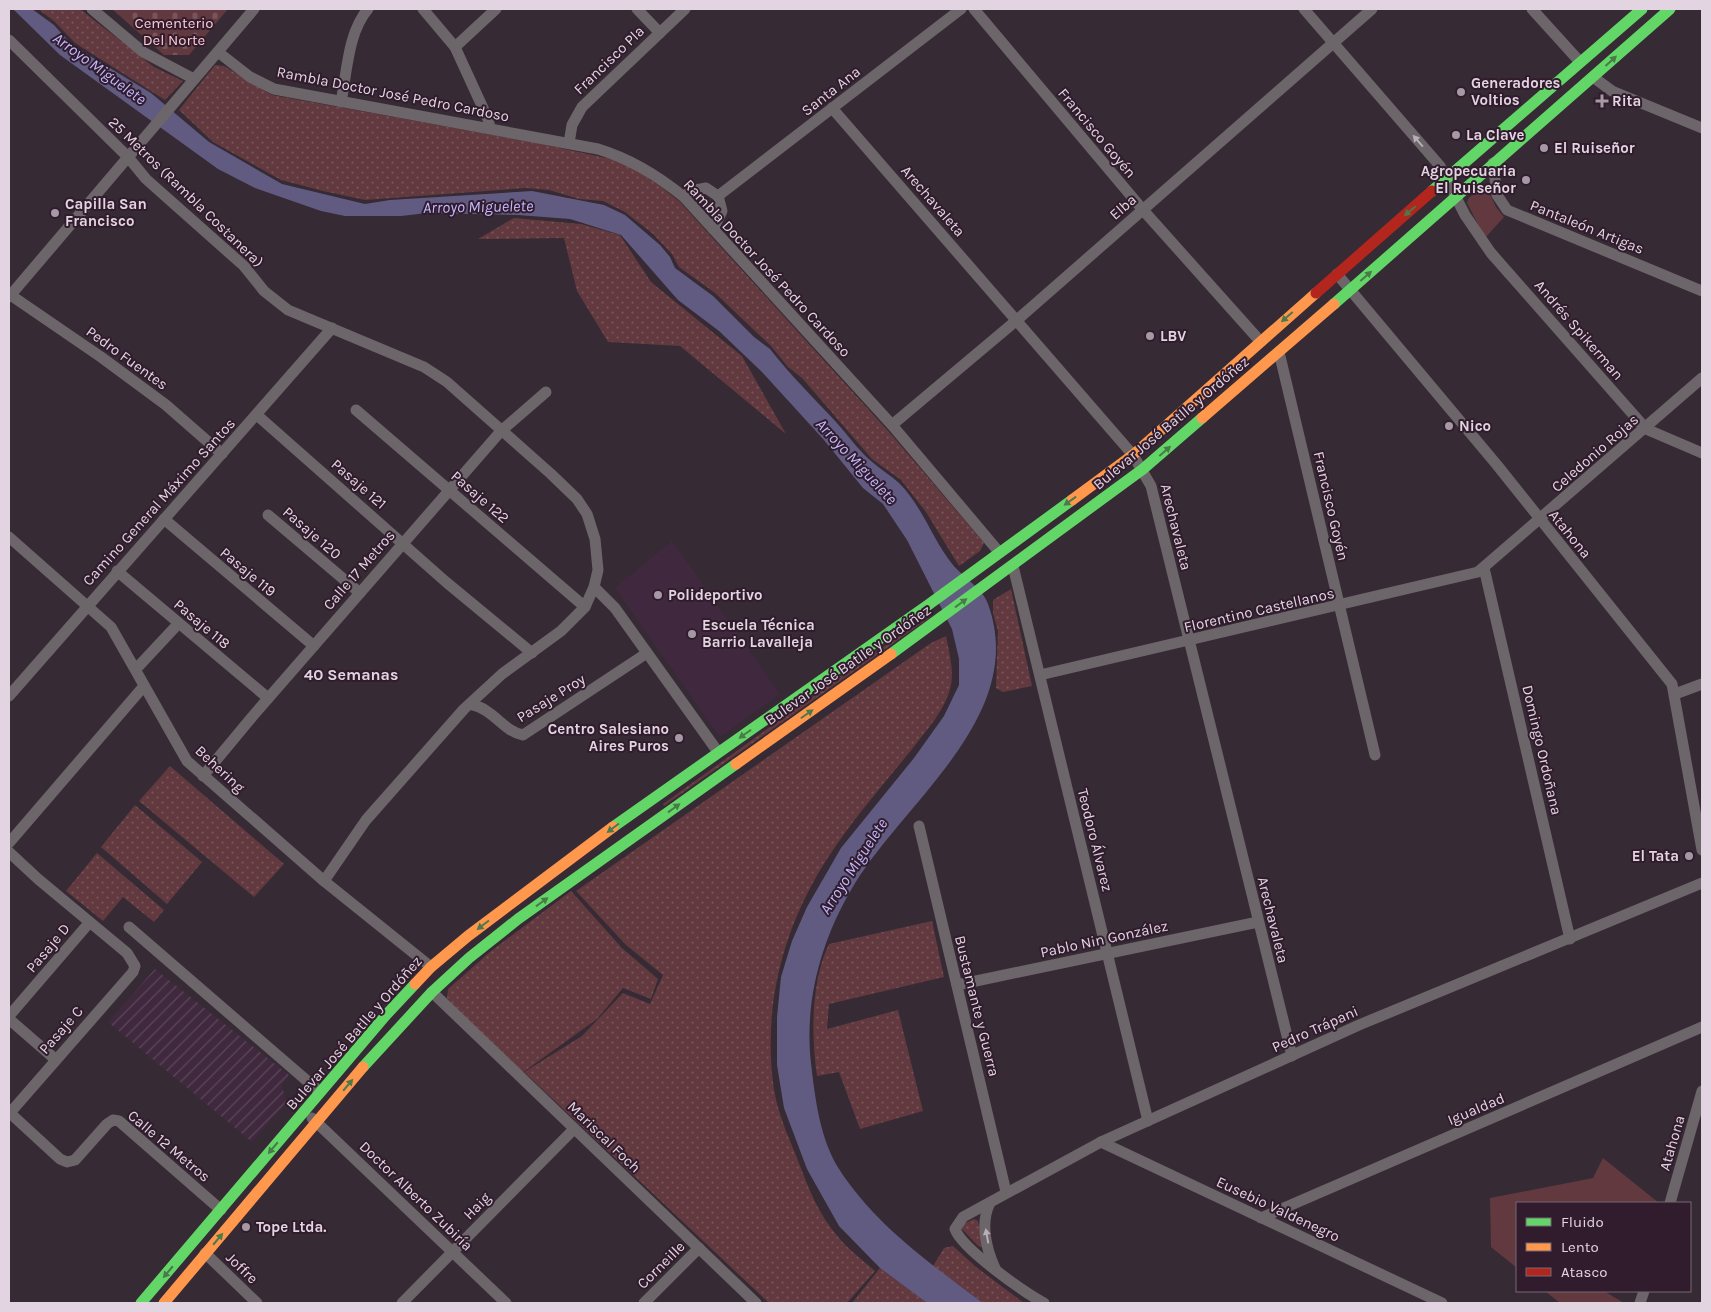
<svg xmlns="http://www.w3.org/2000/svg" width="1711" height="1312" font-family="Karla,sans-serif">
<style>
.built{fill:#40293e}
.industrial{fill:url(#industrial-furrows)}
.grass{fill:url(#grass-dots)}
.cemetery{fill:url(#cemetery-stones)}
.park{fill:#62393f}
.water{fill:#625b81}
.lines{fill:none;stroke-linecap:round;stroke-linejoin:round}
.street{stroke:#6c6569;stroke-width:11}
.fast{stroke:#63d668;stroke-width:11}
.slow{stroke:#ff974d;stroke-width:11}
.jam{stroke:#b3261e;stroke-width:11}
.oneway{fill:#4a794a}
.oneway2{fill:#b9adb6}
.poi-dot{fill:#a698a4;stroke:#301c2d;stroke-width:2}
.labels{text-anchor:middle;stroke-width:4;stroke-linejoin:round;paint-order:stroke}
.park-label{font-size:15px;fill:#fdcbd0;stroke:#301c2d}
.street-label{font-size:15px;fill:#e2d4e0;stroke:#301c2d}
.poi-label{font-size:15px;font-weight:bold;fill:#e2d4e0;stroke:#301c2d;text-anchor:start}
.water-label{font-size:16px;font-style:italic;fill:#c3b9fd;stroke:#301c2d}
.neighbourhood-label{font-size:16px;font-weight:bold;fill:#e2d4e0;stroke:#301c2d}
</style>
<defs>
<pattern id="industrial-furrows" width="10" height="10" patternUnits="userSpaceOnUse" patternTransform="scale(1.25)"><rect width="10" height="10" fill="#40293e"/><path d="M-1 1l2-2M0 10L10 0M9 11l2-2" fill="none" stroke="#5b475a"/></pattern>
<pattern id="grass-dots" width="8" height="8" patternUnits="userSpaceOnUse" patternTransform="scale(1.25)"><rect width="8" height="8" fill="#62393f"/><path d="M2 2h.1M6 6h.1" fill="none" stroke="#78555a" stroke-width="1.8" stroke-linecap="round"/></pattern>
<pattern id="cemetery-stones" width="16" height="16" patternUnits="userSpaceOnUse" patternTransform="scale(1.25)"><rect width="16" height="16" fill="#62393f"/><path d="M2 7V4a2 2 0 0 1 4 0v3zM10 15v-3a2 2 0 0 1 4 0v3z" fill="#78555a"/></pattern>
</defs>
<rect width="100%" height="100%" fill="#362a34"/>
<path class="built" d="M672,541l108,153 -60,43 -105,-149z"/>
<path class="industrial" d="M155,969l134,106 -7,10 4,18 -34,39 -144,-120z"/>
<g class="grass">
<path d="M38,9h42l74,58 29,14 -18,19 -90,-57 -21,-22z"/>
<path d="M215,65l9,1 48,29 265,48 74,16 15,5 34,22 20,16 210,231 94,110 -4,8 -21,15 -33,-54 -25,-32 -29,-21 -70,-81 -14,-11 -17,-21 -56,-53 -36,-26 -7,-13 -19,-20 -28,-22 -22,-11 -24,-2 -30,-9 -23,-2 -161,12 -42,-9 -42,-11 -68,-38 -34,-32z"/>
<path d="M514,218l67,6 39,11 31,47 91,74 44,78 -106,-88 -72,-4 -31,-51 -13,-53 -86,1z"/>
<path d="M1011,589l21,97 -29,6 -7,-4 2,-57 -5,-18v-13z"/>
<path d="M936,613l-272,193 -1,-2 203,-146z"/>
<path d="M946,636c3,16 8,33 5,49 -5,24 -24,45 -39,64 -28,35 -59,70 -83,107 -46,70 -67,151 -55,234 4,23 14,46 23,68 11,29 21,56 42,80 10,12 24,22 36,33l-28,32h-78l-245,-231 58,-36 41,-43 27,11 13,-29 -37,-30 -50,-54 355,-248z"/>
<path d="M170,766l114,98 -30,33 -115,-96z"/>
<path d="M135,805l67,57 -35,42 -66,-57z"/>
<path d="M97,853l67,57 -10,12 -31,-25 -20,24 -37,-30z"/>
<path d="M571,891l51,57 36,31 -7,20 -28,-11 -26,31 -75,54 -71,-70 -4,-5 1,-9 43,-38z"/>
<path d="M932,921l12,56 -115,27 -2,25 71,-19 25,101 -63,18 -21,-57 -22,4c-6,-41 -6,-95 12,-132z"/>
<path d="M974,1219l4,2 5,27 -5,-2 -17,-18 2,-4z"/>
<path d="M953,1246l23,21 48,36h-41l-50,-37 11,-18z"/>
<path d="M880,1268l47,35h-75z"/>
</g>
<path class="cemetery" d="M112,9h116l-39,46h-25z"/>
<g class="park">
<path d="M1484,191l7,5 5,11 8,10 -19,21 -18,-35c1,-8 10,-11 17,-12z"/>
<path d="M1603,1158l56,45h-142v65l-26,-21 -1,-49 103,-20z"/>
<path d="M1545,1291h59l20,12h-64z"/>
</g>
<path class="water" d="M13,9h19l22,16 18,20 79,48 58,49 73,42 83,20 25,-4 142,-9 72,14 21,10 35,30 10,12 5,11 38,28 41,41 16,12c20,26 44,49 66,73 12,13 22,28 35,39 9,8 19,14 28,22 24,24 33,56 54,82 10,12 30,24 35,39 41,113 -87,199 -137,286 -30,51 -47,113 -40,173 4,35 9,76 28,106 36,56 92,95 144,134h-56l-47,-35 -41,-42 -32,-57 -23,-61 -7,-43v-48l4,-40 11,-36 15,-34 34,-59 73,-90 30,-42 15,-31v-26l-7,-30 -45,-89 -24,-36 -20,-16 -39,-48 -62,-68 -43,-41 -41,-31 -57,-65 -51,-16 -52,-4 -91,-2 -26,3h-56l-24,-5 -66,-23 -37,-19 -158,-114z"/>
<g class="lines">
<g class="street">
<path d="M92,9l51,43 51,27"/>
<path d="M423,9l32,38 33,72 2,9"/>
<path d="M637,9l23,24"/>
<path d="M974,9l169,201 117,131"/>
<path d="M1304,9l136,157 25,49 26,38 155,176 56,24"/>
<path d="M1532,9l48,53"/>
<path d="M9,40l119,117 18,22 98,87 20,25 24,19 136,57 23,15 104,92 26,25 10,15 8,25 3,31 -4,17 -9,20 -24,24 -59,43 -38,35 -98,111 -42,61"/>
<path d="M455,47l41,-38"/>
<path d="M218,52l32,25 24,12 324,60c33,10 59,26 86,48l208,228 107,127"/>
<path d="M1593,77l19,14 90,37"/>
<path d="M341,102c6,-30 7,-70 27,-93"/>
<path d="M832,108l301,347 18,31 141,570"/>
<path d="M569,143l3,-18 10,-18 103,-98"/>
<path d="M1493,163l4,32 10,15 195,81"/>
<path d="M718,196l243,-187"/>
<path d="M684,197l7,-6 15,-3 12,8 4,15 -9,18"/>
<path d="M1337,274l160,191 175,219 30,166"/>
<path d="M9,294l92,63 65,48 56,49"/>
<path d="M9,297l245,-288"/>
<path d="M1279,352l96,403"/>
<path d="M356,410l229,197"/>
<path d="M257,415l189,167 86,71"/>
<path d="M892,425l125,-105 355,-311"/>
<path d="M268,515l92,78"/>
<path d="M164,519l150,127"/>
<path d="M9,537l102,90 76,134 137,120 107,86"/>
<path d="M1013,566l135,555"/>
<path d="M1484,568l86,371"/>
<path d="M117,571l151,127"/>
<path d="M594,587l21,21 103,144"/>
<path d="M136,669l42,-45"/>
<path d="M1040,675l438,-103 224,-194"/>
<path d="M1675,694l27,-10"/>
<path d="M9,696l323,-368"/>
<path d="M470,704c24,5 34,28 53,31l124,-82"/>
<path d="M203,776l49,-59 249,-286 45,-39"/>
<path d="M919,826l87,366"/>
<path d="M9,843l135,-157"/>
<path d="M9,852l29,27 89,74 8,13 -2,6 -124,142"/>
<path d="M129,927l191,165"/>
<path d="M957,985l301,-63"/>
<path d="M432,992l324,311"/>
<path d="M9,1016l80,-93"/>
<path d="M9,1019l46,40"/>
<path d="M10,1113l50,46 7,3 8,-2 32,-36 6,-4 6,1 102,89"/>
<path d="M312,1118l194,185"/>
<path d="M1101,1142l341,161"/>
<path d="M990,1203c-10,19 -4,46 5,65"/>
<path d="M1670,1203l32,-112"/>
<path d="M1261,1218l441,-191"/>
<path d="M205,1253l52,50"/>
<path d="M402,1303l172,-174"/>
<path d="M644,1303l55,-55"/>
<path d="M1044,1303c-20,-11 -82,-54 -89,-74l8,-12 138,-75 258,-117 343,-142"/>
<path d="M1640,1303l4,-12"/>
</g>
<g class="fast">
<path d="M1432,191l210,-182"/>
<path d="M1334,304l336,-295"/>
<path d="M891,654l252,-185 59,-51"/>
<path d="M613,827l315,-222 144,-105"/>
<path d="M363,1067l69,-75 37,-34 49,-39 218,-155"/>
<path d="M141,1303l245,-288 29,-31"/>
</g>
<g class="slow">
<path d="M1202,418l132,-114"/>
<path d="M1072,500l61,-45 183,-162"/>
<path d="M736,764l155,-110"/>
<path d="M415,984l16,-17 37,-31 145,-109"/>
<path d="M164,1303l199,-236"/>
</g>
<path class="jam" d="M1316,293l116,-102"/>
</g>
<defs><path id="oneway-solid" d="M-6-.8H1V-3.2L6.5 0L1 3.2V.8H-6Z" transform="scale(1.25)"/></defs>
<g class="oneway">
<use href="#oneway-solid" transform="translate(1611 61) rotate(-42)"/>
<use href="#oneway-solid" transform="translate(1410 211) rotate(140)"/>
<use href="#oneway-solid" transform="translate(1366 276) rotate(-41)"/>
<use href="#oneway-solid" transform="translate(1287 317) rotate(139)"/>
<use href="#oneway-solid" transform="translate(1165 451) rotate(-41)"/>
<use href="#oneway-solid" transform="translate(1070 501) rotate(144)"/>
<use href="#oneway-solid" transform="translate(961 603) rotate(-36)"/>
<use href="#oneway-solid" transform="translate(807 714) rotate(-35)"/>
<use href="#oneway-solid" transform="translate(745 734) rotate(145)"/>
<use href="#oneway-solid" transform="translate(674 808) rotate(-36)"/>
<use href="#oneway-solid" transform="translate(613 828) rotate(143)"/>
<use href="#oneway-solid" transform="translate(542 902) rotate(-36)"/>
<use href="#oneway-solid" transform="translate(483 925) rotate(143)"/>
<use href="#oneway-solid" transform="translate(348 1085) rotate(-50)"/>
<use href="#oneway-solid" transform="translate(273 1148) rotate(130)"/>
<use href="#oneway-solid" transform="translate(218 1239) rotate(-50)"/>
<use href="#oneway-solid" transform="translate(168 1272) rotate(130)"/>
</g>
<g class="oneway2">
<use href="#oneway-solid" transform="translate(1418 141) rotate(-131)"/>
<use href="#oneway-solid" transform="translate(987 1236) rotate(-100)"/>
</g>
<g class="poi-dot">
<circle cx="1461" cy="92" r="5"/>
<path d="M1599.5 93.5h5v5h5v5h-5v5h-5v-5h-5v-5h5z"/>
<circle cx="1456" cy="135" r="5"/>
<circle cx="1544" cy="148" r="5"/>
<circle cx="1526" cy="180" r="5"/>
<circle cx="55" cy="213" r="5"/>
<circle cx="1150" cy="336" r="5"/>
<circle cx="1449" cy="426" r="5"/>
<circle cx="658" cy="595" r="5"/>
<circle cx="692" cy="634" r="5"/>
<circle cx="679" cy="738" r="5"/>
<circle cx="1689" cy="856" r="5"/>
<circle cx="246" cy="1227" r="5"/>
</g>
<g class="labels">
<g class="park-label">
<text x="174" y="28">Cementerio<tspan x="174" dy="17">Del Norte</tspan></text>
</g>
<g class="street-label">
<text transform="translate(609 60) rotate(-44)" y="5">Francisco Pla</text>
<text transform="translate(831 91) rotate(-38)" y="5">Santa Ana</text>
<text transform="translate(393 94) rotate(11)" y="5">Rambla Doctor José Pedro Cardoso</text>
<text transform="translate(1097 133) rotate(50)" y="5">Francisco Goyén</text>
<text transform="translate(186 192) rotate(44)" y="5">25 Metros (Rambla Costanera)</text>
<text transform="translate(933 201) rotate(49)" y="5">Arechavaleta</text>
<text transform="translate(1123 207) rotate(-41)" y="5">Elba</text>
<text transform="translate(1587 227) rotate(22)" y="5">Pantaleón Artigas</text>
<text transform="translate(767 268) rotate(47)" y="5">Rambla Doctor José Pedro Cardoso</text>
<text transform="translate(1579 330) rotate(49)" y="5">Andrés Spikerman</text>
<text transform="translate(127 358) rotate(36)" y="5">Pedro Fuentes</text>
<text transform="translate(1171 423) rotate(-40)" y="5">Bulevar José Batlle y Ordóñez</text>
<text transform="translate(1595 453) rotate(-41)" y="5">Celedonio Rojas</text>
<text transform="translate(359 484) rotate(41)" y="5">Pasaje 121</text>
<text transform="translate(480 497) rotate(41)" y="5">Pasaje 122</text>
<text transform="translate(159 502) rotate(-48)" y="5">Camino General Máximo Santos</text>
<text transform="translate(1331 506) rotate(77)" y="5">Francisco Goyén</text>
<text transform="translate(1176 527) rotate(76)" y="5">Arechavaleta</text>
<text transform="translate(312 533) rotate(41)" y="5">Pasaje 120</text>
<text transform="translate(1570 534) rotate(51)" y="5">Atahona</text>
<text transform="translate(359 570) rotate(-49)" y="5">Calle 17 Metros</text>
<text transform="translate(248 572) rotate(40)" y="5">Pasaje 119</text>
<text transform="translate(1259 610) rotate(-13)" y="5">Florentino Castellanos</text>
<text transform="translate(202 624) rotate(40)" y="5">Pasaje 118</text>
<text transform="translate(848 665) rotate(-35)" y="5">Bulevar José Batlle y Ordóñez</text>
<text transform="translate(551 698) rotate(-32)" y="5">Pasaje Proy</text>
<text transform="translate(1542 750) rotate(77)" y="5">Domingo Ordoñana</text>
<text transform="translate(220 769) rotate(43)" y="5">Behering</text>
<text transform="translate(1095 840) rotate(76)" y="5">Teodoro Álvarez</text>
<text transform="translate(1273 920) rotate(76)" y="5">Arechavaleta</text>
<text transform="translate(1104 939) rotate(-12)" y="5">Pablo Nin González</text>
<text transform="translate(48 948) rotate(-50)" y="5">Pasaje D</text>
<text transform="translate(977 1006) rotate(76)" y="5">Bustamante y Guerra</text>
<text transform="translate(1315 1029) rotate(-24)" y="5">Pedro Trápani</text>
<text transform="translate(61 1030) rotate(-49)" y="5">Pasaje C</text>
<text transform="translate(354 1033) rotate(-49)" y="5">Bulevar José Batlle y Ordóñez</text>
<text transform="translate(1476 1109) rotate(-23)" y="5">Igualdad</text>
<text transform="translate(604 1137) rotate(44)" y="5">Mariscal Foch</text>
<text transform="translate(1672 1143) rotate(-74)" y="5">Atahona</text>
<text transform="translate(169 1146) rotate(40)" y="5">Calle 12 Metros</text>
<text transform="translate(416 1196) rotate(44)" y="5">Doctor Alberto Zubiría</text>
<text transform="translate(477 1206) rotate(-45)" y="5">Haig</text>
<text transform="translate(1278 1209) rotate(25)" y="5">Eusebio Valdenegro</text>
<text transform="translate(661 1265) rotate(-45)" y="5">Corneille</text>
<text transform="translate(242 1268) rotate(44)" y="5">Joffre</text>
</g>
<g class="poi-label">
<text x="1471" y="88">Generadores<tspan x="1471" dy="17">Voltios</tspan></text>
<text x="1612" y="106">Rita</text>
<text x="1466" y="140">La Clave</text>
<text x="1554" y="153">El Ruiseñor</text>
<text x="1516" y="176" text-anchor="end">Agropecuaria<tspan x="1516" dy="17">El Ruiseñor</tspan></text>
<text x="65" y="209">Capilla San<tspan x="65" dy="17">Francisco</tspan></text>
<text x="1160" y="341">LBV</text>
<text x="1459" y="431">Nico</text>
<text x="668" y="600">Polideportivo</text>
<text x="702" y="630">Escuela Técnica<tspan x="702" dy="17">Barrio Lavalleja</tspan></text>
<text x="669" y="734" text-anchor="end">Centro Salesiano<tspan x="669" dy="17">Aires Puros</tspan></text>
<text x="1679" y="861" text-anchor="end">El Tata</text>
<text x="256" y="1232">Tope Ltda.</text>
</g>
<g class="water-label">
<text transform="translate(100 68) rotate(36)" y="6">Arroyo Miguelete</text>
<text transform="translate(478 206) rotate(-1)" y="6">Arroyo Miguelete</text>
<text transform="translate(857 461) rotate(47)" y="6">Arroyo Miguelete</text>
<text transform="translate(853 866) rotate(-57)" y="6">Arroyo Miguelete</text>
</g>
<g class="neighbourhood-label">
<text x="351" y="680">40 Semanas</text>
</g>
</g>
<rect width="1711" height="1312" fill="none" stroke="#e2d4e0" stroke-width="20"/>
<rect x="1516" y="1202" width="175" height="90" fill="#301c2d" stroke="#776675"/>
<rect x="1526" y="1218" width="25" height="8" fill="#63d668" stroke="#776675"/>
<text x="1561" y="1227" font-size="15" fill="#e2d4e0">Fluido</text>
<rect x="1526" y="1243" width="25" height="8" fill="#ff974d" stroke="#776675"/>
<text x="1561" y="1252" font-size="15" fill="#e2d4e0">Lento</text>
<rect x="1526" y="1268" width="25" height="8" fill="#b3261e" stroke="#776675"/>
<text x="1561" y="1277" font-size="15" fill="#e2d4e0">Atasco</text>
</svg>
